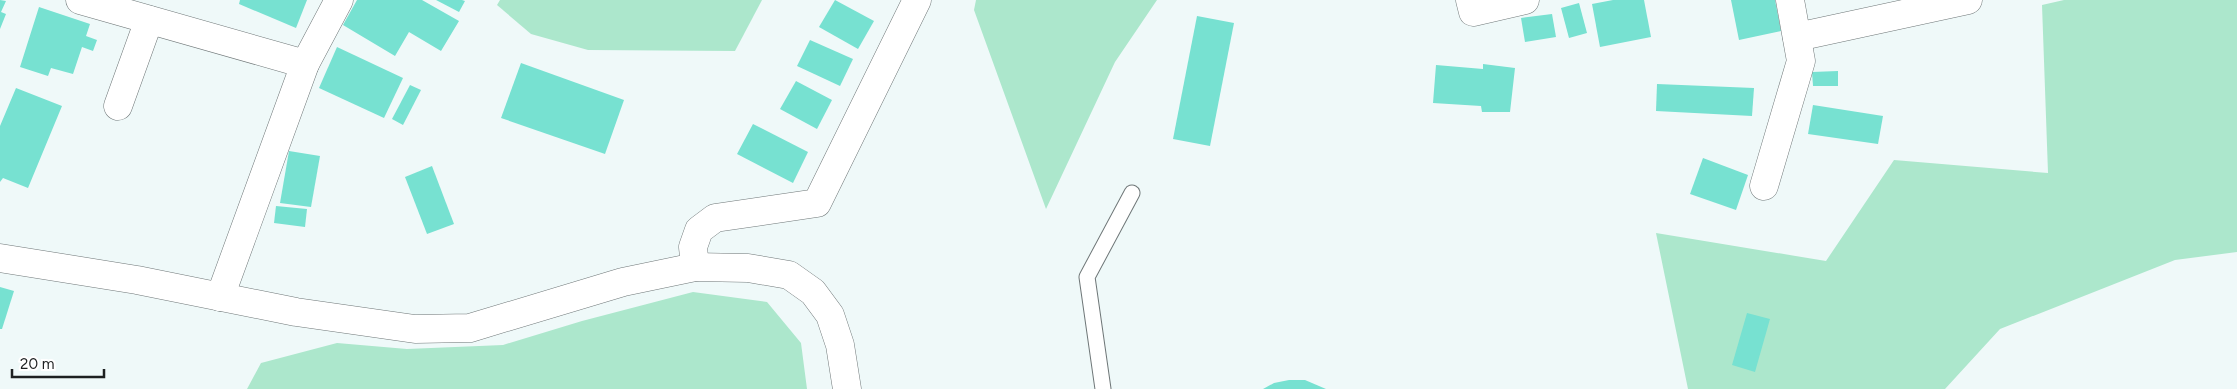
<svg xmlns="http://www.w3.org/2000/svg" width="2237" height="389" font-family="Figtree,sans-serif">
<style>
.green{fill:#ace7cc}
.building{fill:#77e1d1}
.lines{fill:none;stroke-linecap:round;stroke-linejoin:round}
.service-casing{stroke:#6f7778;stroke-width:17}
.minor-casing{stroke:#6f7778;stroke-width:29}
.service{stroke:#fff;stroke-width:15}
.minor{stroke:#fff;stroke-width:28}
</style>
<rect width="100%" height="100%" fill="#eff9f9"/>
<g class="green">
<path d="M500,0h262l-27,51 -147,-1 -57,-16 -34,-29z"/>
<path d="M976,0h181l-42,62 -69,147 -72,-199z"/>
<path d="M2064,0h173v252l-62,8 -175,69 -55,60h-257l-32,-156 170,28 68,-101 154,13 -6,-168z"/>
<path d="M693,292l74,10 34,41 6,46h-560l14,-26 76,-20 70,6 96,-4 79,-24z"/>
</g>
<g class="building">
<path d="M0,0l6,1 -5,11 5,2 -6,15z"/>
<path d="M240,0h67l-11,28 -57,-24z"/>
<path d="M357,0h65l37,21 -18,30 -32,-19 -14,24 -52,-31z"/>
<path d="M436,0h26l3,1 -6,11z"/>
<path d="M835,0l39,21 -16,28 -39,-22z"/>
<path d="M1613,0h31l7,37 -51,10 -8,-43z"/>
<path d="M1731,0h44l6,31 -42,9z"/>
<path d="M1579,3l8,30 -18,5 -8,-30z"/>
<path d="M39,7l51,17 -4,12 11,4 -4,11 -11,-4 -9,27 -22,-6 -3,8 -28,-9z"/>
<path d="M1552,14l4,23 -31,5 -4,-24z"/>
<path d="M1197,16l37,7 -24,123 -37,-7z"/>
<path d="M810,40l43,19 -13,27 -43,-20z"/>
<path d="M337,47l66,31 -19,40 -65,-30z"/>
<path d="M521,63l103,37 -19,54 -104,-36z"/>
<path d="M1483,64l32,4 -5,44h-28l-1,-6 -48,-3 3,-38 47,4z"/>
<path d="M1838,71v15h-25l-1,-14z"/>
<path d="M796,81l36,19 -15,29 -37,-20z"/>
<path d="M1657,84l97,4 -2,28 -96,-5z"/>
<path d="M410,85l11,5 -18,35 -11,-6z"/>
<path d="M16,88l46,18 -34,82 -25,-10 -3,4v-56z"/>
<path d="M1813,105l70,11 -5,28 -70,-10z"/>
<path d="M753,124l55,28 -15,31 -56,-29z"/>
<path d="M289,151l31,5 -9,51 -31,-4z"/>
<path d="M1703,158l45,17 -12,35 -46,-16z"/>
<path d="M432,166l22,58 -27,10 -22,-57z"/>
<path d="M276,206l31,3 -2,18 -31,-4z"/>
<path d="M0,287l14,4 -12,38h-2z"/>
<path d="M1747,313l23,6 -15,53 -23,-7z"/>
<path d="M1289,380h16l21,9h-63l11,-6z"/>
</g>
<g class="lines">
<g class="service-casing">
<path id="service" d="M1103,389l-16,-112 45,-84"/>
</g>
<g class="minor-casing">
<g id="minor">
<path d="M80,0l225,64"/>
<path d="M1470,0l3,12 52,-12"/>
<path d="M1797,37l171,-37"/>
<path d="M118,106l31,-86"/>
<path d="M1764,186l37,-125 -11,-61"/>
<path d="M0,258l137,22 159,32 119,17 55,-1 153,-46 72,-15 53,1 41,7 24,17 17,23 10,30 7,44"/>
<path d="M695,267l-2,-20 6,-17 16,-12 102,-15 100,-203"/>
<path d="M220,297l85,-233 34,-64"/>
</g>
</g>
<use href="#service" class="service"/>
<use href="#minor" class="minor"/>
</g>
<path d="M12 369v8h92v-8" fill="none" stroke="#1d2021" stroke-width="2.5"/>
<text x="20" y="369" font-size="15" fill="#1d2021" stroke="#ffffff" stroke-width="4" paint-order="stroke">20 m</text>
</svg>
